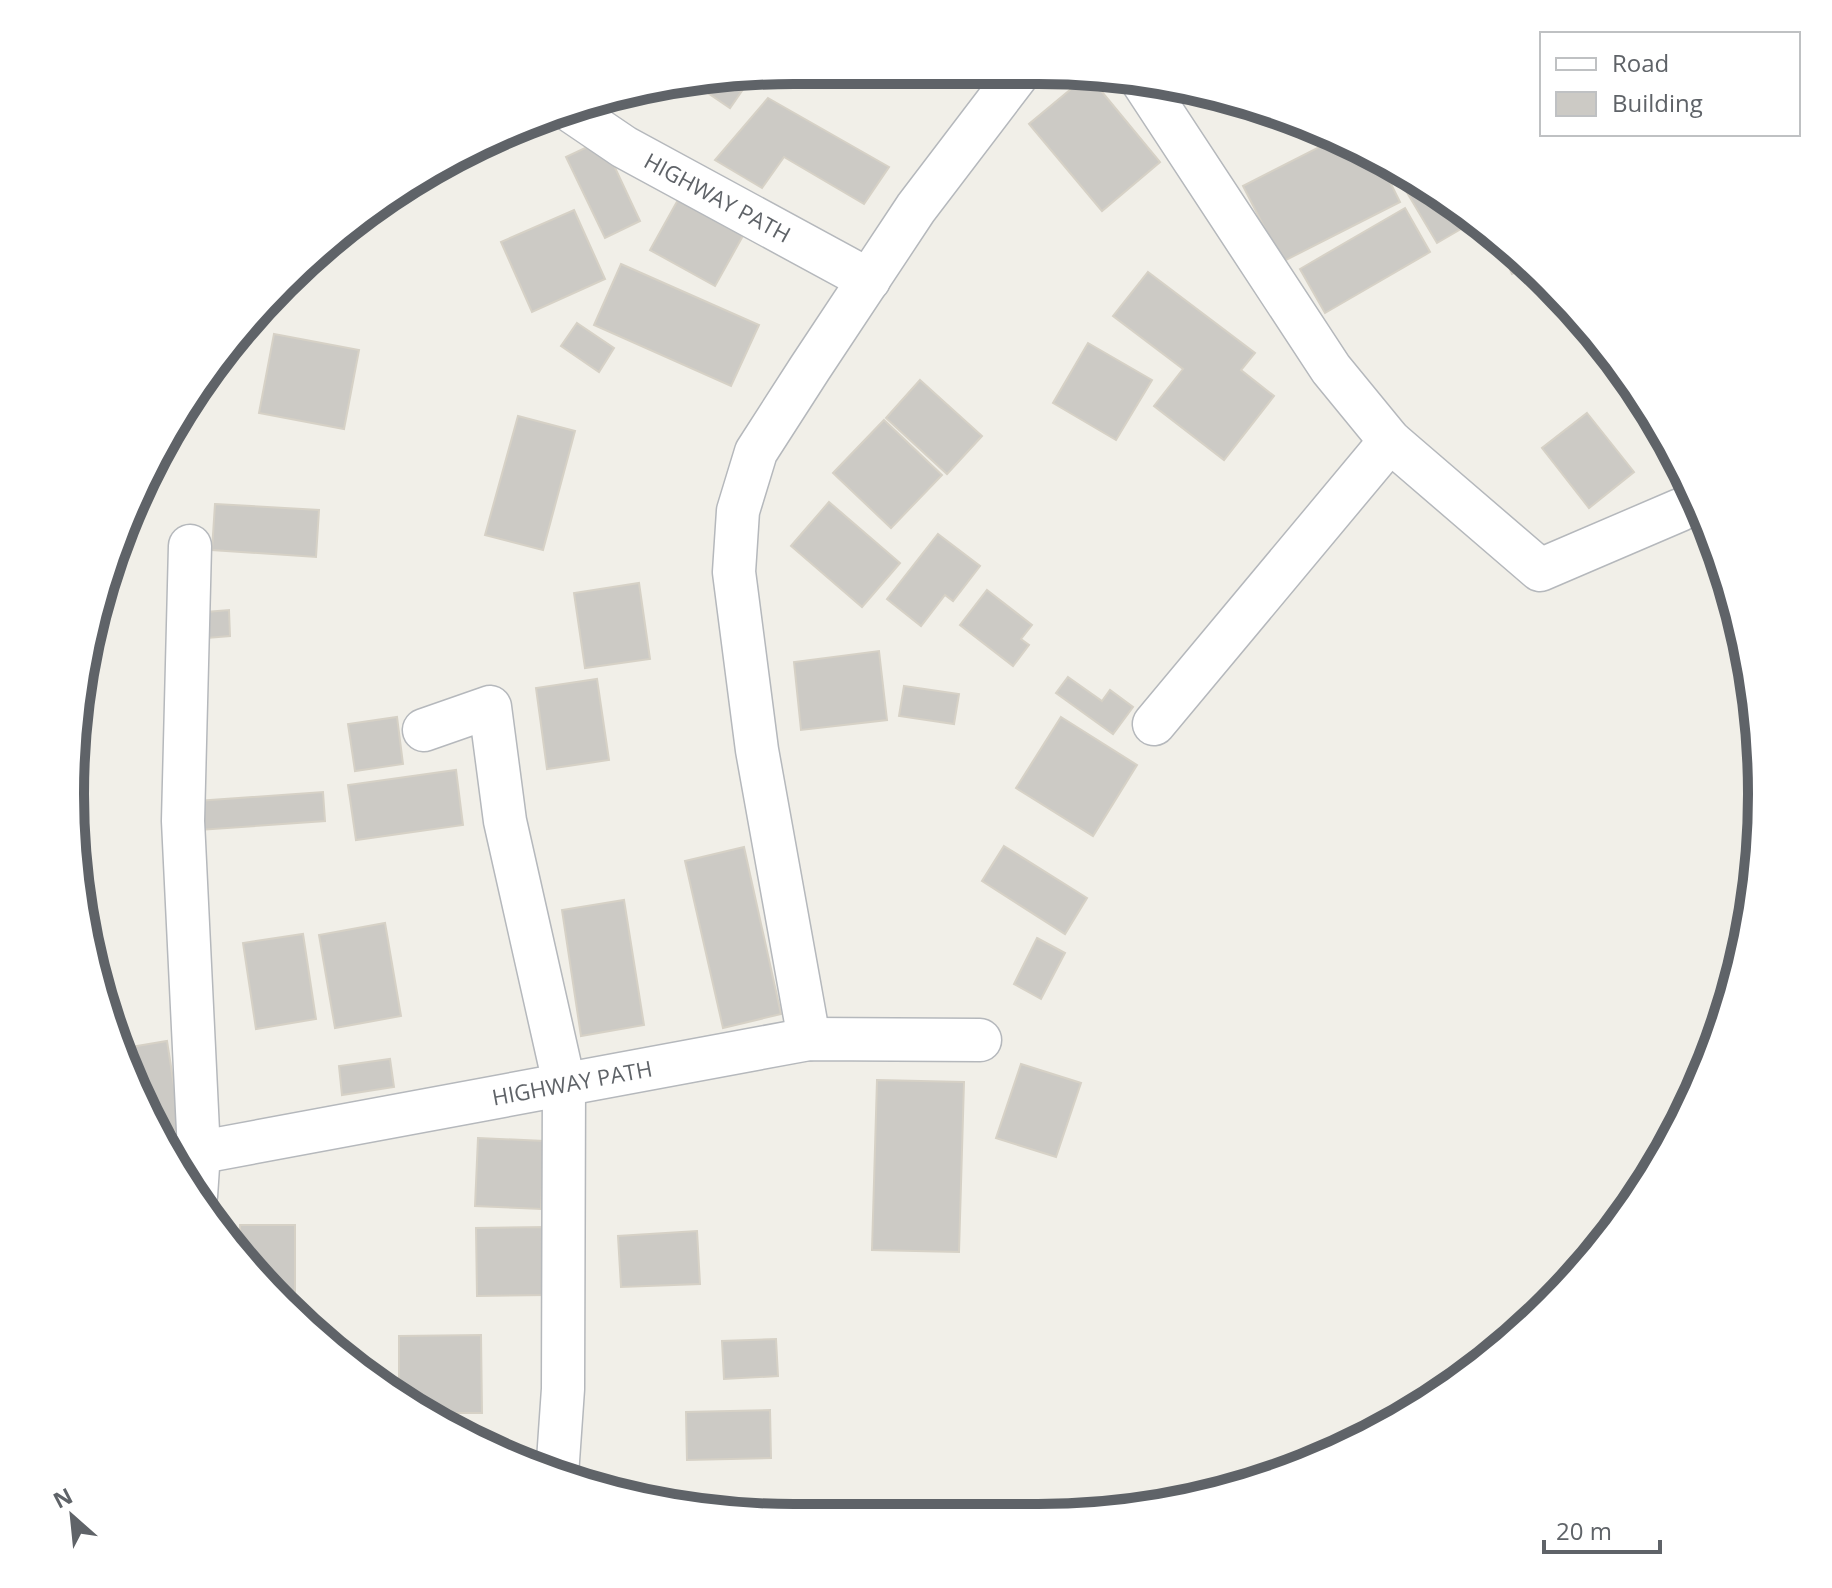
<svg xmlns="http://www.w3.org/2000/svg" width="1832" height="1588" font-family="'Open Sans',sans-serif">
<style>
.building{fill:#cccac5;stroke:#d6d1c6;stroke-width:2}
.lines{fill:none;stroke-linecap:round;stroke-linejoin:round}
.minor-casing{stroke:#b5b8bc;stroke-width:45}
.minor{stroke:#fff;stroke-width:42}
.labels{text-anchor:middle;stroke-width:6;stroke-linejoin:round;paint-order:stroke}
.street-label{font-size:22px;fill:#5f6368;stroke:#fff}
.rim{fill:none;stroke:#5f6368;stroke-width:10}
</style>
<rect width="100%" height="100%" fill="#f1efe8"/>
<g class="building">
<path d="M753,75l-23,33 -37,-25z"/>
<path d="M1088,75l72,87 -58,49 -73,-87z"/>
<path d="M768,98l121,69 -25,37 -80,-47 -22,31 -47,-28z"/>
<path d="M1337,138l22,7 18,11 23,46 -118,60 -39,-76z"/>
<path d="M602,140l38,81 -35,17 -39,-81z"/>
<path d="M1390,164l88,55 -41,24z"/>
<path d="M684,189l65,36 -34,61 -65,-36z"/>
<path d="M1405,208l25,44 -105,61 -25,-44z"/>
<path d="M574,210l31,69 -73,33 -31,-70z"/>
<path d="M1494,234l35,32 -17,8z"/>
<path d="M621,264l138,61 -28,61 -137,-61z"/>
<path d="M1148,272l107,81 -14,17 33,26 -50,64 -70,-54 29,-37 -70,-53z"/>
<path d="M577,323l37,25 -15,24 -38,-26z"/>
<path d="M274,334l85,16 -15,79 -85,-16z"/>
<path d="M1088,343l64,37 -36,60 -63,-37z"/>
<path d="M920,380l62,56 -35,38 -61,-56z"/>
<path d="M1587,413l47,59 -45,36 -47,-60z"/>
<path d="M518,416l57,15 -32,119 -58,-15z"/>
<path d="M884,420l58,55 -51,53 -58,-55z"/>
<path d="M829,502l71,61 -38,44 -71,-61z"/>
<path d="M215,504l104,6 -3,47 -104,-7z"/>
<path d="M129,510l-1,36h-12l9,-29z"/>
<path d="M938,534l42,32 -27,35 -8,-6 -24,31 -34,-27z"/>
<path d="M639,583l11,76 -65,9 -11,-75z"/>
<path d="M987,590l45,35 -11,14 8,6 -16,21 -53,-41z"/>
<path d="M229,610l1,26 -23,2 -1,-26z"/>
<path d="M879,651l8,69 -86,10 -7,-68z"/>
<path d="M1068,677l34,24 8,-11 23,17 -20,27 -57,-41z"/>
<path d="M597,679l12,81 -62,9 -11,-81z"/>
<path d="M904,686l55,8 -5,30 -55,-8z"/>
<path d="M397,717l6,47 -48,7 -7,-47z"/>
<path d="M1061,717l76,48 -44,71 -77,-48z"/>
<path d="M456,770l7,55 -107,15 -8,-55z"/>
<path d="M323,792l2,29 -126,9 -2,-29z"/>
<path d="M1004,846l83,52 -22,36 -83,-53z"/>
<path d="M744,847l37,167 -58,14 -38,-167z"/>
<path d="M624,900l20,125 -63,11 -19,-126z"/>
<path d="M385,923l16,93 -66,12 -16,-93z"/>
<path d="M303,934l13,85 -60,10 -13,-86z"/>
<path d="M1037,938l28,15 -24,46 -27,-15z"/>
<path d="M167,1041l14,89 -24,3 -38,-84z"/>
<path d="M390,1059l4,28 -52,8 -3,-29z"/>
<path d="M1021,1064l60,19 -25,74 -60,-19z"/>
<path d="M877,1080l87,2 -5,170 -87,-2z"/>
<path d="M478,1138l66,3 -3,68 -66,-3z"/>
<path d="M240,1225h55v86l-45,-39 -10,-14z"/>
<path d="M546,1227l1,68 -70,1 -1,-68z"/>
<path d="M697,1231l3,53 -79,3 -3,-51z"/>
<path d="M481,1335l1,78h-58l-25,-13v-64z"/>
<path d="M776,1339l2,37 -54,3 -2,-38z"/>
<path d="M770,1410l1,48 -84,2 -1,-48z"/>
</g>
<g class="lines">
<g class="minor-casing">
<g id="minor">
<path d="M1140,78l191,291 59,72 150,129 140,-60"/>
<path id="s1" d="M568,109l56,38 245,133"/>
<path d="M190,546l-7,275 16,331 -3,44"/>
<path d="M1154,724l236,-283"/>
<path d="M424,730l66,-23 15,114 59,262 -1,306 -6,86"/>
<path d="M809,1039l-52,-289 -23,-178 4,-61 18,-59 54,-84 106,-160 102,-134"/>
<path id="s2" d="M169,1158l640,-119 171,1"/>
</g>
</g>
<use href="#minor" class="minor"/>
</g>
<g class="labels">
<g class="street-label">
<text dy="8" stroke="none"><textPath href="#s1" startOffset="174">HIGHWAY PATH</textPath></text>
<text dy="8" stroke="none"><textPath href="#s2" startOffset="410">HIGHWAY PATH</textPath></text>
</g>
</g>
<path d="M0 0H1832V1588H0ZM794 84H1038A710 710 0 0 1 1748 794V794A710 710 0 0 1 1038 1504H794A710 710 0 0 1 84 794V794A710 710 0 0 1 794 84Z" fill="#fff" fill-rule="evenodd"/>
<path class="rim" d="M794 84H1038A710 710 0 0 1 1748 794V794A710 710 0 0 1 1038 1504H794A710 710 0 0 1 84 794V794A710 710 0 0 1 794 84Z"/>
<rect x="1540" y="32" width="260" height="104" fill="#ffffff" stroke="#bfc1c3" stroke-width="2"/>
<rect x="1556" y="58" width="40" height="12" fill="#ffffff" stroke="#bfc1c3" stroke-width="2"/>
<text x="1612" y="72" font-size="24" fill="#5f6368">Road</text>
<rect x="1556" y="92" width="40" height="24" fill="#cccac5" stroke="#bfc1c3" stroke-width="2"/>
<text x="1612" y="112" font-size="24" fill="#5f6368">Building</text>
<g transform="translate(72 1516) rotate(333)" stroke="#ffffff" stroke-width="6" paint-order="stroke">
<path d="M0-6L14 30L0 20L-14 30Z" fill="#5f6368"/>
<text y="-12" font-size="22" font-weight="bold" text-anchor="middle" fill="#5f6368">N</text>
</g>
<path d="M1544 1540v12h116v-12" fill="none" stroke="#5f6368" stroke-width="4"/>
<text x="1556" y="1540" font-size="24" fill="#5f6368" stroke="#ffffff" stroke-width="6" paint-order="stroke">20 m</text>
</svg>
